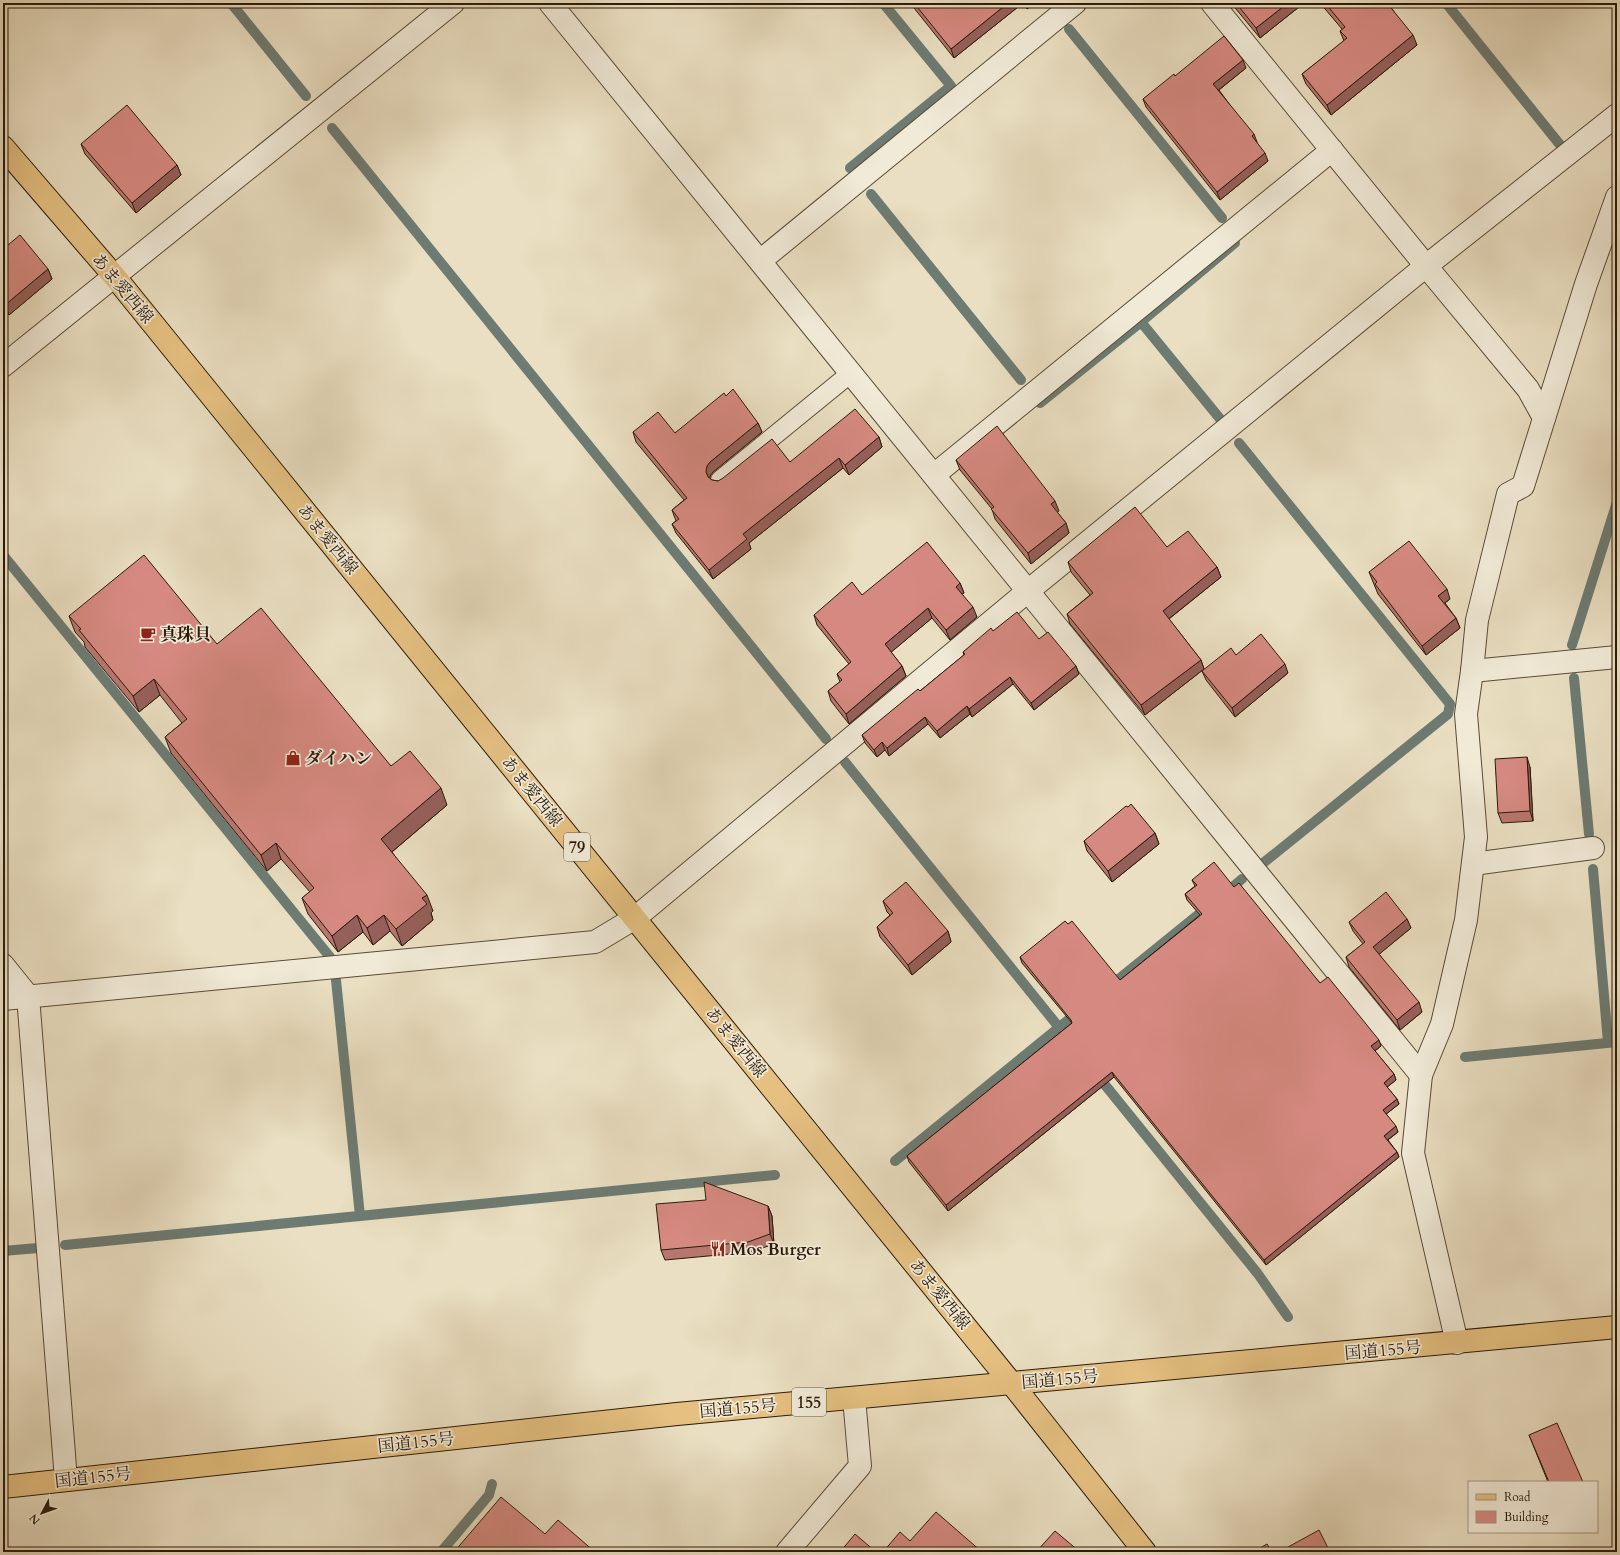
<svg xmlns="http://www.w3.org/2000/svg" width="1620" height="1555" font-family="Cardo,'Noto Serif JP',serif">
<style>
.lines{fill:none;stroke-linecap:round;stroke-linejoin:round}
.stream{stroke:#6d7b73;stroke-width:10}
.service-casing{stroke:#5a4b37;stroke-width:20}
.minor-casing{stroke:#5a4b37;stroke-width:24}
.tertiary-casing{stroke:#5a4b37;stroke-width:24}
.primary-casing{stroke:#2a1a09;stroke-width:24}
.trunk-casing{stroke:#2a1a09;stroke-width:24}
.service{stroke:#f1ead7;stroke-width:18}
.minor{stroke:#f1ead7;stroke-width:22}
.tertiary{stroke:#f1ead7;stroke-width:22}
.primary{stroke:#e5c081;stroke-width:22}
.trunk{stroke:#e5c081;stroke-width:22}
.wall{fill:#b8766f;stroke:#2a1a09}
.shaded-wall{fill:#96605a;stroke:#2a1a09}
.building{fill:#d68981;stroke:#2a1a09}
.labels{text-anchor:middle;stroke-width:3.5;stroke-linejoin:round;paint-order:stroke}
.shield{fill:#f1ead7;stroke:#665847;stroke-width:1}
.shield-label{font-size:16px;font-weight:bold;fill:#2a1a09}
.street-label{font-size:17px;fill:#2a1a09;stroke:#f1ead7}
.poi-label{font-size:17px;font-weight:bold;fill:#2a1a09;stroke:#f1ead7;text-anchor:start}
</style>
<rect width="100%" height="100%" fill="#eadfc2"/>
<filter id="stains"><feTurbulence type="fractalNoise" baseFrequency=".005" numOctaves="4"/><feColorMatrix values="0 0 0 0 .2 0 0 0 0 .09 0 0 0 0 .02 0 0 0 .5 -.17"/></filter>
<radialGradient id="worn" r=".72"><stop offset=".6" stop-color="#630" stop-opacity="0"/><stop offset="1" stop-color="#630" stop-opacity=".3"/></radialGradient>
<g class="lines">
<g class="stream">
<path d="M231,3l75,93"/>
<path d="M1446,3l115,143"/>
<path d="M1069,29l153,189"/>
<path d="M332,128l494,611"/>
<path d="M850,168l101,-82 -68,-83"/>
<path d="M871,194l150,186"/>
<path d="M1141,322l94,-79"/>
<path d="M1040,403l101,-81 80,98"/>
<path d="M1239,443l211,261 -2,10 -186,150"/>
<path d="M3,555l327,402"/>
<path d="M1572,645l45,-143"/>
<path d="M1574,678l15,156"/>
<path d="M845,762l225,279"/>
<path d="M1593,869l15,173"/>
<path d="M1223,895l19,-16"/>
<path d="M336,980l24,236"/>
<path d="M1109,987l100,-81"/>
<path d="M1465,1057l152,-15"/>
<path d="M1097,1075l161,199 30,43"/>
<path d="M895,1161l183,-149"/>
<path d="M65,1245l710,-70"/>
<path d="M3,1251l35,-3"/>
<path d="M441,1552l48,-57 3,-11"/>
</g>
<g class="service-casing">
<path id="service" d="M720,480l131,-107"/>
</g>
<g class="minor-casing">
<g id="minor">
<path d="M550,3l871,1072"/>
<path d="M1212,3l214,263 102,123 16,29"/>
<path d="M760,261l315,-258"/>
<path d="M934,475l398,-325"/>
<path d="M1472,671l145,-14"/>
<path d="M1473,864l120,-16"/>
<path d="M3,965l25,31 38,484"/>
<path d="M3,999l592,-57 40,-24 393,-327 398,-325 191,-151"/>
<path d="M1457,1343l-44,-190 8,-78 21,-51 24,-104 10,-83 -10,-123 6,-43 5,-51 31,-126 15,-8 63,-202 31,-87"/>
<path d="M787,1552l73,-86 -6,-68"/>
</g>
</g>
<g class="tertiary-casing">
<path id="tertiary" d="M3,366l450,-363"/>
</g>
<g class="primary-casing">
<path id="primary" d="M3,147l112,130 897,1107 133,168"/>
</g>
<g class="trunk-casing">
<path id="trunk" d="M3,1487l674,-73 940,-87"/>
</g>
<use href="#service" class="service"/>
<use href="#minor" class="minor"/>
<use href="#tertiary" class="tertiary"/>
<use href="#primary" class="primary"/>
<use href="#trunk" class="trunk"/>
</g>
<g class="wall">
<path d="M910,3h124l-7,6 -4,-6 -69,55z"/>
<path d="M1231,3h73l-44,35z"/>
<path d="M1320,3h73v1l-3,2 27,39 -86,70 -25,-31 -4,-10 42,-33 -4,-10 2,-2z"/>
<path d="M1246,68l-27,22 38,52v1l11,18 -48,39 -74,-93 -3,-8 32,-23z"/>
<path d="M81,144l96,21 4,10 -45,38 -51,-59z"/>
<path d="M3,239l5,6 40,24 4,10 -43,36 -6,-7z"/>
<path d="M726,396l32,27 4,9 -49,40 -3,4v2l2,2 6,1 72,-19 89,-25 3,10 -33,28 -6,-7 -94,75 2,6 -38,30 -37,-46 -4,-9 4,-3 -4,-11 12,-10 -48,-58 -3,-10 42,1z"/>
<path d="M956,460l103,51 -2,1 9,11 3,10 -38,31 -36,-45 -3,-10 -32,-39z"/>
<path d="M1167,547l50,20 4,10 -52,42 32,41 3,9 -59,46 -75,-91 -3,-10 23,-19 -19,-23 -3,-10z"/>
<path d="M1369,572l81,27 -5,4 11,15 4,10 -34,27 -48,-61z"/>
<path d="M960,583l4,10 -2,1 15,23 -27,23 -18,-22 -41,34 11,14 4,10 -57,48 -18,-23 -3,-10 12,-9 -3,-8 12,-10 -32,-39 -3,-10 48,-20z"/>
<path d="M69,616l148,28 230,161 -55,47 41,59 -2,2 2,7 -31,26 -12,-15 -17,14 -10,-13 -25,20 -30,-38 -6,-16 8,-6 -29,-33 -14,12 -96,-118 -6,-16 17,-14 -22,-28 -21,17 -54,-65 -1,-5 -9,-10z"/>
<path d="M993,631l46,8 37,27 3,8 -45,36 -21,-26 -41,33 -2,-3 -30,24 -12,-14 -39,32 -4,-6 -8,7 -12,-14 -3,-8 58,-44 44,-36 -1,-3z"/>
<path d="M1236,655l52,18 -53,44 -29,-37 -4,-9z"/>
<path d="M1530,767l3,54 -31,2 -4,-10z"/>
<path d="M1155,833l4,11 -47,38 -25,-31 -3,-10z"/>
<path d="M1192,880l42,7 86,96 61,63 -6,5 19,23 2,6 -9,7 10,12 2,5 -13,10 12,18 -10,8 9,12 2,5 -133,108 -152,-188 -166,134 -39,-49 -2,-6 165,-133 -50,-60 -2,-6 100,23 80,-65 -13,-15 -2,-6 10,-8z"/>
<path d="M883,901l65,30 3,11 -39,33 -32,-38 -3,-10 13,-12 -3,-3z"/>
<path d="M1407,919l4,9 -32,26 43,58 -22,18 -51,-63 -3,-10 17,-13 -10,-13 -4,-9z"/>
<path d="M768,1206l4,10 2,28 -23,8 -86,8 -4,-10z"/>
<path d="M1529,1435l54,47h-35z"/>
</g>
<g class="shaded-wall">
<path d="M1008,3h15l-69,55 -3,-9z"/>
<path d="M1025,3h9l-7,6z"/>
<path d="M1288,3h16l-44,35 -4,-10z"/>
<path d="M1385,3h8v1l-6,4z"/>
<path d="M1413,35l4,10 -86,70 -4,-10z"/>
<path d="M1243,60l3,8 -30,24 -3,-8z"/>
<path d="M1254,134l3,8 -2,3 -3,-9z"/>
<path d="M1265,153l3,8 -48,39 -3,-8z"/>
<path d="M177,165l4,10 -45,38 -4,-10z"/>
<path d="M48,269l4,10 -43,36 -4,-10z"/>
<path d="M758,423l4,9 -49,40 -3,4v5l-4,-9 1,-6 3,-4z"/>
<path d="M879,437l3,10 -33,28 -4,-10z"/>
<path d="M839,458l4,10 -94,75 2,6 -38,30 -4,-9 34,-36z"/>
<path d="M1055,501l4,10 -4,4 -4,-11z"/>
<path d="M1066,523l3,10 -38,31 -3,-11z"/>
<path d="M1217,567l4,10 -55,44 -3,-10z"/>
<path d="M960,583l4,10 -5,3 -3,-9z"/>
<path d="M1447,589l3,10 -8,6 -4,-9z"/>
<path d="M973,607l4,10 -27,23 -4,-10z"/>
<path d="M928,608l4,10 -43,36 -4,-10z"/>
<path d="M1456,618l4,10 -34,27 -4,-9z"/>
<path d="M1201,660l3,9 -59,46 -4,-10z"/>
<path d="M1285,664l3,9 -53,44 -3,-9z"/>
<path d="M902,666l4,10 -57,48 -3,-10z"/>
<path d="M1076,666l3,8 -45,36 -3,-7z"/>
<path d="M1010,677l3,7 -41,33 -3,-8z"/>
<path d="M154,679l6,16 -21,17 -6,-16z"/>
<path d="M967,706l3,8 -30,24 -3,-7z"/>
<path d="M925,717l3,7 -39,32 -2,-8z"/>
<path d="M882,742l3,8 -8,7 -3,-7z"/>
<path d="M1527,757l3,10 3,54 -3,-10z"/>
<path d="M441,788l6,17 -60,51 -6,-17z"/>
<path d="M1155,833l4,11 -47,38 -4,-11z"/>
<path d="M276,843l5,16 -14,12 -6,-16z"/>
<path d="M427,895l6,16 -2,2 2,7 -31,26 -6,-17 26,-31z"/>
<path d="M357,915l6,17 -25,20 -6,-16z"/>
<path d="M384,915l6,16 -17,14 -6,-17z"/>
<path d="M1407,919l4,9 -34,28 -4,-9z"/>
<path d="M948,931l3,11 -39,33 -4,-10z"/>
<path d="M1419,1002l3,10 -22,18 -3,-10z"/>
<path d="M1379,1040l2,6 -8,6 -2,-6z"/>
<path d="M1112,1072l2,5 -166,134 -2,-6z"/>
<path d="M1394,1074l2,6 -10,8 -2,-5z"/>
<path d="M1397,1099l2,5 -14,11 -2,-5z"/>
<path d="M1396,1126l2,6 -12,9 -2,-5z"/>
<path d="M1397,1152l2,5 -133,108 -2,-5z"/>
<path d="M768,1206l4,10 2,28 -4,-10z"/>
</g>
<g class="building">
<path d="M914,3h94l-57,46z"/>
<path d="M1236,3h52l-32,25z"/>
<path d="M1325,3h62l26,32 -86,70 -25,-31 45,-36 -7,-7 5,-4z"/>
<path d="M1224,36l19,24 -30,24 41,50 -2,2 13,17 -48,39 -74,-93 31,-25 1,2z"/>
<path d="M127,105l50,60 -45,38 -51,-59z"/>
<path d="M20,235l28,34 -43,36 -2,-3v-63l5,6z"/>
<path d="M733,389l25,34 -48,39 -3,4 -1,6 2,5 4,3 6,1 5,-3 49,-39 18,23 65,-53 24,28 -34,28 -6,-7 -96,76 4,5 -38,31 -37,-46 7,-5 -7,-9 15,-12 -54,-66 25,-20 17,21 49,-40 2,3z"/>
<path d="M997,426l58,75 -4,3 15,19 -38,30 -37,-44 3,-2 -38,-47z"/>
<path d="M1135,507l32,40 21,-16 29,36 -54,44 38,49 -60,45 -74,-91 26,-21 -25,-31z"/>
<path d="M1409,541l38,48 -9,7 18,22 -34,28 -47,-62 2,-2 -8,-10z"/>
<path d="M927,542l33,41 -4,4 17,20 -27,23 -18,-22 -43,36 17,22 -56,48 -18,-23 14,-11 -5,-6 14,-12 -37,-47 38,-33 10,13z"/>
<path d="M144,555l73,89 44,-36 130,158 19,-15 31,37 -60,51 46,56 -5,3 5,6 -31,25 -12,-14 -17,13 -10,-13 -25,21 -30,-38 12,-10 -38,-45 -15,12 -96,-118 22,-18 -33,-40 -21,17 -54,-66 2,-1 -12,-13z"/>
<path d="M1017,612l22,27 9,-7 28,34 -45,37 -21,-26 -41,32 -2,-3 -30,25 -12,-14 -38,31 -5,-6 -8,8 -12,-15 56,-46 2,2 45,-37 -2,-2 28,-24 2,3z"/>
<path d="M1261,634l24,30 -53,44 -30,-37 29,-23 5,7z"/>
<path d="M1527,757l3,54 -32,2 -3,-54z"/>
<path d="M1131,804l24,29 -47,38 -24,-30 42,-35 2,1z"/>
<path d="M1214,862l20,25 5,-4 81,100 8,-6 51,63 -8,6 23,28 -10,9 13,16 -14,11 13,16 -12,10 13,16 -133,108 -152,-188 -166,133 -39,-49 165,-133 -1,-3 -51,-63 45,-36 3,3 4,-3 48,59 82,-66 -17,-20 12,-9 -5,-5z"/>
<path d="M906,882l42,49 -40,34 -31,-38 16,-14 -10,-12z"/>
<path d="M1386,892l21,27 -34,28 46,55 -22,18 -51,-63 19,-15 -16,-20z"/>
<path d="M704,1182l64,24 2,28 -22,8 -87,8 -5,-46 50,-4z"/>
<path d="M1557,1423l26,59h-34l-20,-47z"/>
<path d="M501,1497l44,37 13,-14 37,32h-141z"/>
<path d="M936,1512l46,40h-99l17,-20 10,9z"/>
<path d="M1319,1530l11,22h-51z"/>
<path d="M1055,1531l25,21h-44z"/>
<path d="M855,1534l21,18h-36z"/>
<path d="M1267,1544l5,8h-19z"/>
</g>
<defs>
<g id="cafe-bare" transform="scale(1.2)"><path d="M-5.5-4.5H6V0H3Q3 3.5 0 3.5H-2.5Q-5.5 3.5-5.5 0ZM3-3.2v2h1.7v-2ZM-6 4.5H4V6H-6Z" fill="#8f2418" stroke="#f1ead7" stroke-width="2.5" paint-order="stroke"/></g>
<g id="shop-bare" transform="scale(1.2)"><path d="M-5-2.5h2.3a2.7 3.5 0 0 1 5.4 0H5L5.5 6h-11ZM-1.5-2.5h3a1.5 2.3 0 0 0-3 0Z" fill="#8f2418" stroke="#f1ead7" stroke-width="2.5" paint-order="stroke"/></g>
<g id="restaurant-bare" transform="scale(1.2)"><path d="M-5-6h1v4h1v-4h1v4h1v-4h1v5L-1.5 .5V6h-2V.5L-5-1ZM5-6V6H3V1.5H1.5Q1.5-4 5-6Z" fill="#8f2418" stroke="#f1ead7" stroke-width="2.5" paint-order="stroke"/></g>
</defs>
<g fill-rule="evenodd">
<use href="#cafe-bare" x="148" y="634"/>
<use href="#shop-bare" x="293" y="758"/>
<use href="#restaurant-bare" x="718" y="1249"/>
</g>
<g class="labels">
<g class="shield">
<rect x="564" y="833" width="26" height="28" rx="3"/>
<rect x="792" y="1388" width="34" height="28" rx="3"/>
</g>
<g class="shield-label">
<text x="577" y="853">79</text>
<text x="809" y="1408">155</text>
</g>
<g class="street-label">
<text transform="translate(123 288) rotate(50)" y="6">あま愛西線</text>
<text transform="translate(328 539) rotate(51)" y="6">あま愛西線</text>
<text transform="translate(532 791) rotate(51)" y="6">あま愛西線</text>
<text transform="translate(736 1042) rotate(51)" y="6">あま愛西線</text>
<text transform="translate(940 1294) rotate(51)" y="6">あま愛西線</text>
<text transform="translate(1383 1350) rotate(-5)" y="6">国道155号</text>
<text transform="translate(1060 1379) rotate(-5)" y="6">国道155号</text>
<text transform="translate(738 1408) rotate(-5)" y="6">国道155号</text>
<text transform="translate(416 1442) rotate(-6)" y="6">国道155号</text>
<text transform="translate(93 1477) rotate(-6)" y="6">国道155号</text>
</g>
<g class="poi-label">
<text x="160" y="640">真珠貝</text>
<text x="305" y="764">ダイハン</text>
<text x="730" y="1255">Mos Burger</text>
</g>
</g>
<rect width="1620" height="1555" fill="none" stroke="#eadfc2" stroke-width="16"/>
<rect x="4" y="4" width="1612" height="1547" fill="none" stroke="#2a1a09" stroke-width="2"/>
<rect x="8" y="8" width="1604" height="1539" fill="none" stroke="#2a1a09"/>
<rect x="1468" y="1481" width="130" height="52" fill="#f1ead7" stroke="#a19785"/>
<rect x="1476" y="1494" width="20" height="6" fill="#e5c081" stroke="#a19785"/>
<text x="1504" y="1501" font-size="12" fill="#2a1a09">Road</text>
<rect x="1476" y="1511" width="20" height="12" fill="#d68981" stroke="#a19785"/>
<text x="1504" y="1521" font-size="12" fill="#2a1a09">Building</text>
<g transform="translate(42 1513) rotate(229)" stroke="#f1ead7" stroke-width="3" paint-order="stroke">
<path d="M0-3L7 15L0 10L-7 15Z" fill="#2a1a09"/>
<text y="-6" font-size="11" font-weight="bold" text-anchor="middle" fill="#2a1a09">N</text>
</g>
<rect width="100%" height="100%" filter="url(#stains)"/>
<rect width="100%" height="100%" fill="url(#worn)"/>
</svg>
